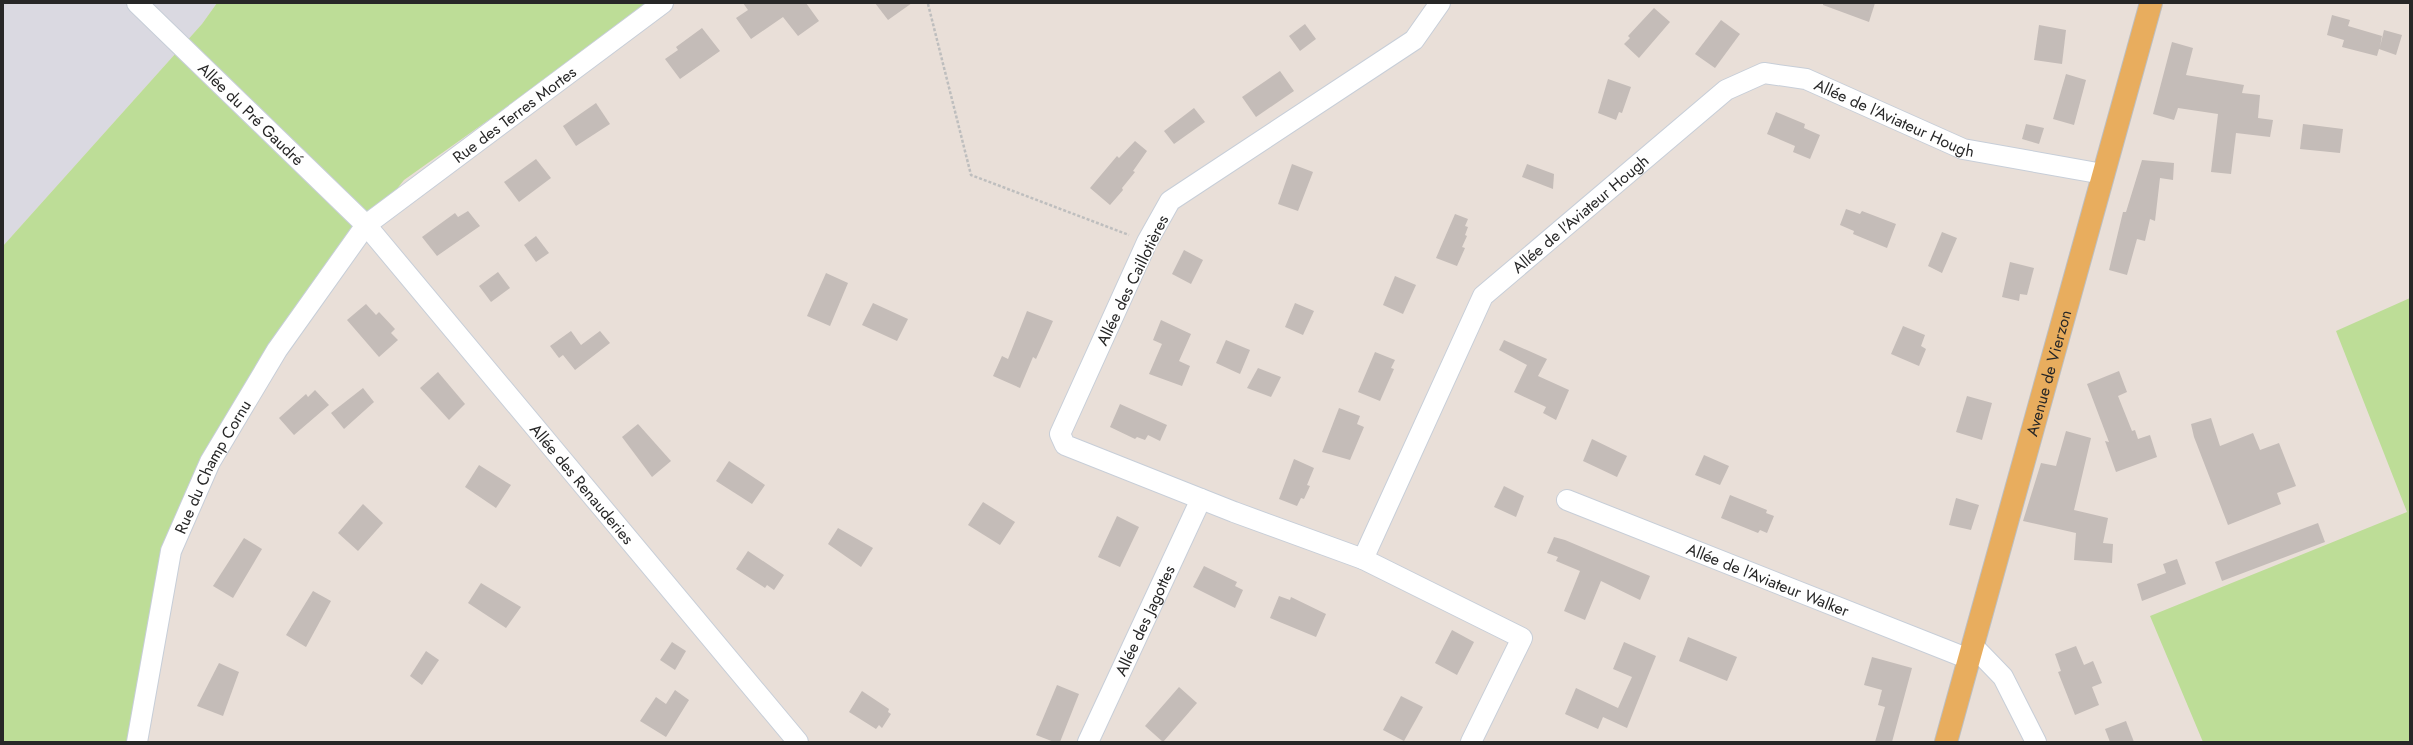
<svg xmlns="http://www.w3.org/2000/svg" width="2413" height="745" font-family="Jost,sans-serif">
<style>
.industrial{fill:#dad9e1}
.green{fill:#bddd97}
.building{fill:#c4bcb8}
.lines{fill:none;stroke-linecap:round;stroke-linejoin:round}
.minor-casing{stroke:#c7ced8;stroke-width:22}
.primary-casing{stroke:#bebebe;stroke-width:24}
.path{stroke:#bebebe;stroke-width:2.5;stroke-dasharray:3 2;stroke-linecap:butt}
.minor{stroke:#fff;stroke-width:20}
.primary{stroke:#e8ad5e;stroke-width:22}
.labels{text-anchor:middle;stroke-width:3;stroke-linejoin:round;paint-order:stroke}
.street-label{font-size:16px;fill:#272727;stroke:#fff}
</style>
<rect width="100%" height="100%" fill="#e9dfd8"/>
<path class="industrial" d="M3,3h214l-15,21 -199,222z"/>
<g class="green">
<path d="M217,3h436l-249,177 -94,117 -136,253 -35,192h-136v-496l199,-222z"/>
<path d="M2410,298v444h-207l-53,-126 257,-104 -71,-181z"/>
</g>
<g class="building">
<path d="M743,3h63l13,18 -21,15 -15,-19 -32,22 -15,-21 12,-8z"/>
<path d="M875,3h37l-24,17z"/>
<path d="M1823,3h52l-6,19 -46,-17z"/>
<path d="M1654,8l16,14 -31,36 -15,-14 6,-6 -2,-2z"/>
<path d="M2332,15l18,5 -2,6 34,10 -2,11 4,-17 18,5 -6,20 -17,-6 -2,7 -35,-9 2,-7 -17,-5z"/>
<path d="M1721,20l19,14 -25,34 -20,-14z"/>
<path d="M1305,24l11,15 -16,12 -11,-15z"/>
<path d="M2039,25l27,5 -4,34 -28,-4z"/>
<path d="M702,28l18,23 -40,28 -15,-20 13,-9 -2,-3z"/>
<path d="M2172,42l21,6 -7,27 58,10 -2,8 18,2 -2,23 15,2 -3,17 -34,-4 -5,41 -20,-2 7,-58 -40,-6 -4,12 -21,-6z"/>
<path d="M1280,71l14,20 -38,26 -14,-20z"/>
<path d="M2066,74l20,6 -12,45 -21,-6z"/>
<path d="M1608,79l23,8 -9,26 -3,-1 -3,8 -18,-7z"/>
<path d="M596,103l14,21 -34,22 -13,-20z"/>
<path d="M1194,108l11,14 -31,22 -10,-13z"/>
<path d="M1776,112l29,12 -1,4 16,7 -10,24 -17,-7 2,-6 -28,-12z"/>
<path d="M2026,124l18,4 -5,16 -17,-5z"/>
<path d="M2303,124l40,5 -3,24 -40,-4z"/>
<path d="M1135,141l12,10 -14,20 2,1 -13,16 1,2 -13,15 -20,-17 27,-32 2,2z"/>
<path d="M536,159l15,19 -32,24 -15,-20z"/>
<path d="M2142,160l32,3 -1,17 -13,-2 -5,43 -5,-2 -5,22 -8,-2 -10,36 -18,-5 14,-58h3z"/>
<path d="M1292,164l21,8 -15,39 -20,-7z"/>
<path d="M1527,164l27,10 -1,15 -31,-12z"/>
<path d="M1846,209l14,5 2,-3 34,13 -9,24 -34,-14 1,-3 -14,-6z"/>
<path d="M468,211l12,15 -43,30 -15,-19 33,-24 3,4z"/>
<path d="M1455,214l13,5 -3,7 3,1 -3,8 2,1 -5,11 3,1 -8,18 -21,-8z"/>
<path d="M1942,232l15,6 -15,35 -14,-7z"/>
<path d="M536,236l13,17 -13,9 -12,-17z"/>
<path d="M1184,250l19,10 -12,24 -19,-10z"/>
<path d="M2010,262l24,6 -7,27 -7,-1 -1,7 -17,-4z"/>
<path d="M498,272l12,16 -19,14 -12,-16z"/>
<path d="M826,273l22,10 -18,43 -23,-10z"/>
<path d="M1395,276l21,9 -13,29 -20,-9z"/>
<path d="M873,303l35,16 -11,22 -35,-16z"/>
<path d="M1295,303l19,8 -11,24 -18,-8z"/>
<path d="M366,304l10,11 3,-3 16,17 -4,4 7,7 -19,17 -32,-37z"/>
<path d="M1027,311l26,10 -17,38 -3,-2 -13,31 -27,-12 9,-20 6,3z"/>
<path d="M1161,320l30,14 -12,27 11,5 -8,20 -33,-12 13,-30 -9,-4z"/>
<path d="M1903,326l22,9 -4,11 5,3 -7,17 -28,-12z"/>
<path d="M571,331l10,14 19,-14 10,12 -35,27 -12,-15 -4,3 -9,-12z"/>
<path d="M1226,340l24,10 -10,24 -24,-11z"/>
<path d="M1504,340l43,19 -9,17 31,14 -13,30 -13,-7 3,-6 -32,-15 13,-27 -28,-15z"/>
<path d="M1375,352l20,8 -4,8 3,1 -14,32 -22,-9z"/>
<path d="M1258,368l23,9 -10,20 -24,-9z"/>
<path d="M2119,371l8,21 -9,4 14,35 3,-1 3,9 12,-4 7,22 -41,15 -11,-31 4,1 -22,-58z"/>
<path d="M438,372l27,32 -16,16 -29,-32z"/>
<path d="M363,388l11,14 -30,27 -13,-16z"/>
<path d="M315,390l14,15 -35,30 -15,-17 27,-24 2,3z"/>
<path d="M1967,396l25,7 -10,37 -26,-8z"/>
<path d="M1120,404l47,21 -7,16 -12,-6 -3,5 -8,-3 -2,2 -25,-12z"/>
<path d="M1339,408l21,8 -3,8 7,3 -14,33 -28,-8z"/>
<path d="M2211,418l9,28 33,-13 7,17 19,-7 17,43 -19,7 4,11 -53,21 -34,-88 -3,-13z"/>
<path d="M638,424l33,37 -19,16 -30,-40z"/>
<path d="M2066,431l25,7 -17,72 34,8 -5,25 10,1 -1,19 -38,-3 2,-27 -53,-12 18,-58 15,3z"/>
<path d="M1592,439l35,17 -10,21 -34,-16z"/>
<path d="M1704,455l25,11 -9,19 -25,-10z"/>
<path d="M1294,459l20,9 -7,17 3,1 -6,13 -3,-1 -4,8 -18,-7z"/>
<path d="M729,461l36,24 -13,19 -36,-23z"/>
<path d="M479,465l32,20 -15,23 -31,-21z"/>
<path d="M1504,486l20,10 -8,21 -22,-10z"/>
<path d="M1730,495l37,15 -1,3 8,3 -7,17 -7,-3 -2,3 -37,-15z"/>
<path d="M1956,498l23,7 -8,25 -22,-5z"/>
<path d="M983,502l32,20 -15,23 -32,-20z"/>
<path d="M363,504l20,19 -25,28 -20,-18z"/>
<path d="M1117,516l22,11 -19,40 -22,-10z"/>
<path d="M2318,523l7,19 -103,39 -7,-19z"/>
<path d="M838,528l35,20 -12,19 -33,-23z"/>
<path d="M1554,537l11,3 85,36 -10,24 -39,-19 -16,39 -21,-9 16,-40 -24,-10 2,-4 -11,-4z"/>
<path d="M244,538l18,11 -29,49 -20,-12z"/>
<path d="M748,551l36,24 -10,15 -7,-5 -2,3 -29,-19z"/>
<path d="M2177,559l9,25 -44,17 -5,-17 29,-11 -3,-9z"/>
<path d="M1204,566l33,16 -2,4 8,4 -8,18 -42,-21z"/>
<path d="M481,583l40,24 -15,21 -38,-25z"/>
<path d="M313,591l18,10 -25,46 -20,-12z"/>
<path d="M1279,596l11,4 1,-3 35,17 -10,23 -46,-19z"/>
<path d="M1452,630l22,12 -17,33 -22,-12z"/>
<path d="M1688,637l49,20 -10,24 -48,-20z"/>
<path d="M672,642l14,9 -11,19 -15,-10z"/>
<path d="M1624,642l32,14 -29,72 -24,-11 -5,12 -33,-15 11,-26 42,20 14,-31 -19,-8z"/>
<path d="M2076,646l8,19 9,-4 9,22 -10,4 7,18 -24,10 -17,-43 3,-1 -6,-17z"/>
<path d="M426,651l13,9 -17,25 -12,-9z"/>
<path d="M1872,657l40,11 -20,74h-17l10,-35 -7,-2 4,-15 -18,-5z"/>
<path d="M219,663l20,9 -16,44 -26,-10z"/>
<path d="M1057,685l22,9 -19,48h-6l-18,-7z"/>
<path d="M1179,687l18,16 -34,39 -18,-16z"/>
<path d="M675,690l14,10 -23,37 -26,-16 16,-24 10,7z"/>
<path d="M862,691l27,18 -1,3 3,2 -9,14 -3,-3 -3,4 -27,-17z"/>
<path d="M1401,696l22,11 -19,34 -21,-11z"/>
<path d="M2126,721l8,21h-24l-5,-13z"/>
</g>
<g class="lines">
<g class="minor-casing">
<g id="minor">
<path id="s1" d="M137,3l229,222 432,517"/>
<path id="s2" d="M1440,3l-26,37 -244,161 -23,41 -87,192 5,11 169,67 129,47 120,-263 243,-206 38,-17 42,6 157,70 140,25"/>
<path id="s3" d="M1567,500l402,159"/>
<path d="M1363,559l159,79 -51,104"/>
<path d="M1973,646l30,31 33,65"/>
<path id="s4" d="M137,742l34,-191 39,-89 67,-112 89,-125 297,-222"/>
<path id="s5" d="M1088,742l113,-243"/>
</g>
</g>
<g class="primary-casing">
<g id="primary">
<path id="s6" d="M1946,742l205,-739"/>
</g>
</g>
<path class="path" d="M928,4l43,171 158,60"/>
<use href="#minor" class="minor"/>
<use href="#primary" class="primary"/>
</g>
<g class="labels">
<g class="street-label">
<text dy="6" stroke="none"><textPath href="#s1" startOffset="159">Allée du Pré Gaudré</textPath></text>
<text dy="6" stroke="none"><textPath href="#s4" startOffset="760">Rue des Terres Mortes</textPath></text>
<text dy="6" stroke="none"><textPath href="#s2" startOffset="1715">Allée de l'Aviateur Hough</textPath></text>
<text dy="6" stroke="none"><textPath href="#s2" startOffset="1343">Allée de l'Aviateur Hough</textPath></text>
<text transform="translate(1132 280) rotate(-64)" y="6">Allée des Caillotières</text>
<text dy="6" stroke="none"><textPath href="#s6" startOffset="383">Avenue de Vierzon</textPath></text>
<text dy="6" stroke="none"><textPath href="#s4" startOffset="288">Rue du Champ Cornu</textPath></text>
<text dy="6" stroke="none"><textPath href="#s1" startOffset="656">Allée des Renauderies</textPath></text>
<text dy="6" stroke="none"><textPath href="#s3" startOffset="216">Allée de l'Aviateur Walker</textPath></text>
<text dy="6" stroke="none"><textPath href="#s5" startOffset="134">Allée des Jagottes</textPath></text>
</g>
</g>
<rect width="2413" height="745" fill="none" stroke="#272727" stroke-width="8"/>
</svg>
